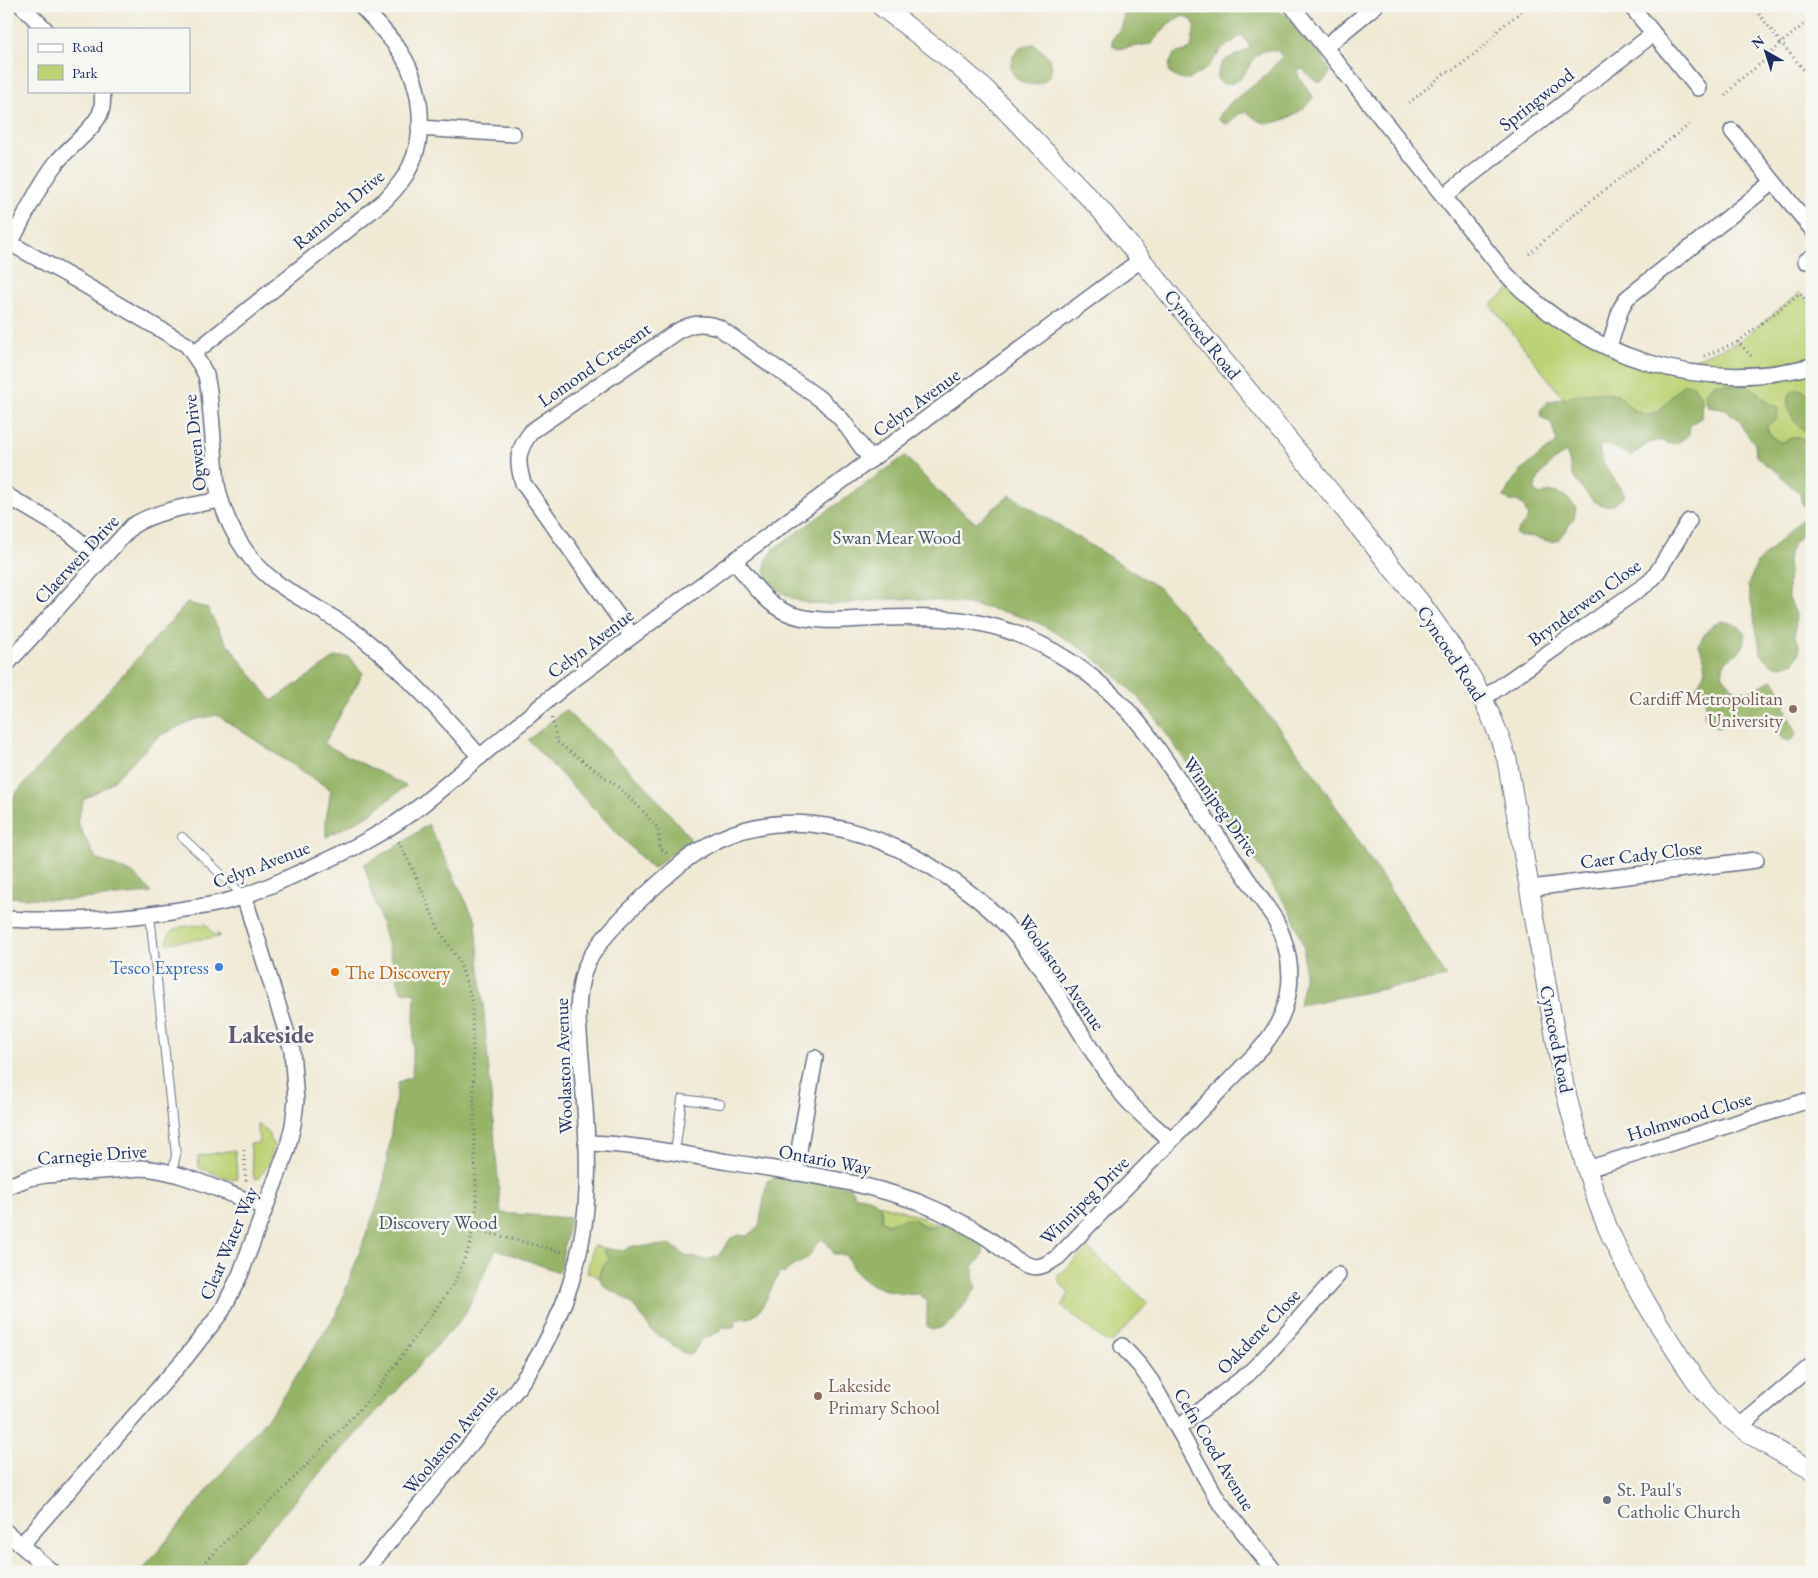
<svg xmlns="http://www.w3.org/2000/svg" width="1818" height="1578" font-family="'EB Garamond',serif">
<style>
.green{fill:#bdd275;stroke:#6c806a}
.forest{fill:#96b466;stroke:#587262}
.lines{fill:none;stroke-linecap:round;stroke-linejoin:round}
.service-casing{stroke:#667087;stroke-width:10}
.minor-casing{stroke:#667087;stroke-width:18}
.tertiary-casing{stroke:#667087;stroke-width:21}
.path{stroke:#667087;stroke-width:3;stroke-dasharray:1 4;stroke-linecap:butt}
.service{stroke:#fff;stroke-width:8}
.minor{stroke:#fff;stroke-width:15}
.tertiary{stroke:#fff;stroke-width:19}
.education-dot{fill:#8d6e63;stroke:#f6f6f2;stroke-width:2}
.shop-dot{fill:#3f7fe0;stroke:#f6f6f2;stroke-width:2}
.food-dot{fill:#e8710a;stroke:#f6f6f2;stroke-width:2}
.worship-dot{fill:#6b7280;stroke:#f6f6f2;stroke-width:2}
.labels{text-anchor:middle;stroke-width:5;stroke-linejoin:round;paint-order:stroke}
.street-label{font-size:19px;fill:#1b2f5e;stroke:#f6f6f2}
.park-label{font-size:19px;fill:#445864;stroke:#f6f6f2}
.education-label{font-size:19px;fill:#785e54;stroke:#f6f6f2;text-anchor:end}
.shop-label{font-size:19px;fill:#366cbe;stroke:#f6f6f2;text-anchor:end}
.food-label{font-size:19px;fill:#c56008;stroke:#f6f6f2;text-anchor:start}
.worship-label{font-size:19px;fill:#5b616d;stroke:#f6f6f2;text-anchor:start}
.district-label{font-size:24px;font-weight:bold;fill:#5f5b74;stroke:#f6f6f2}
</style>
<rect width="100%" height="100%" fill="#f6f6f2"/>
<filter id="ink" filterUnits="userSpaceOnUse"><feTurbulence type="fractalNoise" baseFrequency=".02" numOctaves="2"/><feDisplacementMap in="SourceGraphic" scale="10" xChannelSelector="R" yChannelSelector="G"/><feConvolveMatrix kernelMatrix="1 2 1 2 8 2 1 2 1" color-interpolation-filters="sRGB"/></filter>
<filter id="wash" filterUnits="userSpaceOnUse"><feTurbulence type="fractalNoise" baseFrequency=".0096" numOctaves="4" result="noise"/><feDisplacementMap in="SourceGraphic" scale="20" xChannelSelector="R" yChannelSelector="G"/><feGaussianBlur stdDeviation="1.12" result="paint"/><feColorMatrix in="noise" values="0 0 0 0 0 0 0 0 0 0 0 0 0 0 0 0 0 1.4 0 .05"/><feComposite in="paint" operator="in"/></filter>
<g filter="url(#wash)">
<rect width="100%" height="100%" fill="#f0e9d4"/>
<g class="green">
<path d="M1516,284l52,42 111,46 16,-13 43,-17 62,-49 12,14v144l-3,-5 -17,-8 -12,5 -12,-10 -1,-7 11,-18 -10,-6 -19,-16 -33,-3 -11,10 2,8 -6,4 -25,-14c-11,15 -14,21 -33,24l-13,-7 -11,-13 -26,-3 -30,6 -72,-93z"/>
<path d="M206,924l8,11 4,-1 1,3 -52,6c0,-19 25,-17 39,-19z"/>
<path d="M257,1123l10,8 7,15 -5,19 -12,14 -3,-1 -4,-34 9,-1z"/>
<path d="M235,1150l2,26 -1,3 -3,1 -34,-12 -1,-12z"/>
<path d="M878,1204l23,6 39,15c-10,2 -16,2 -24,-5l-18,1 -11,3 -6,-4z"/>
<path d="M593,1246l11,2v4l6,8 -10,11v7l-13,-6z"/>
<path d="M1087,1247l61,56 -36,40 -10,-4 -40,-33 7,-12 -10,-13 -1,-7 5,-2z"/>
</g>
<g class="forest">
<path d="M1122,6h147l20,11 8,9 15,20 8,7 10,19c-10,20 -17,6 -28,-3l-4,1v6l15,21c-7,13 -29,26 -45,26 -8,0 -15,-6 -21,-11l-8,2 -12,10 -7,-3 -2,-2c7,-17 28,-27 41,-38 9,-7 15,-16 23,-24l-5,-7c-29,-3 -25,24 -42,32 -4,2 -9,2 -12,2l-6,-5c2,-27 22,-20 33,-32l-8,-12 -20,14 -14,18 -8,6 -11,6h-10l-10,-6v-8l5,-11 17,-5 4,-24 -5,-7 -9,-2 -13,8 -17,20 -33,5 -5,-3 -1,-7c12,-13 12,-16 10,-33z"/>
<path d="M1033,44c6,4 13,9 17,16 9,20 -21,36 -37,14 -3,-5 -3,-10 -1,-15 5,-11 10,-13 21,-15z"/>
<path d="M1716,383l33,3 19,16 10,6 -1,10 -10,8 1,7 12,10 12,-5h11l9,13v73l-18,19 -5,10 -1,9 1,8 -1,26 8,18 -1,23 4,7v10l-5,8 -12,4 -11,-2 -10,-10 -13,-69 9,-22 51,-50 -7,-12 -1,-9 -10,-6 -11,-13 -17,-11 -6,-6 -1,-12 -12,-15 -3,-9 -18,-12 -14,-2 -3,-13z"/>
<path d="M1683,384l10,1 9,13 -1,20 -11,7 -1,9c-21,20 -20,2 -37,8 -7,2 -15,10 -21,14l-24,-12 -8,2c2,21 16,32 26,49 -18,19 -30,10 -44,-8 -3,-4 -7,-8 -9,-13 -2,-8 -3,-15 -6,-22 -12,8 -32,24 -31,39l5,4c16,-7 27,0 36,13l-2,11 -16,21 -6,2 -22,-6 -9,1 -4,-2 -1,-2 12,-15 -4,-12 -7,-5h-7l-6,-4c9,-25 33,-38 53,-55l-6,-19 -10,-6 -1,-6 7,-9 33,-8 13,-2 26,3 11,13 13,7 14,-2z"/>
<path d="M1799,389l13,6v39c-6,-3 -13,-7 -17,-12 -7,-11 -14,-30 4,-33z"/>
<path d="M905,456l35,37 36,30 34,-28 149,93 59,64 96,121 133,204 -148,28 5,-26v-31l-13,-36 -137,-196c-27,-33 -58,-60 -95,-81 -7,-4 -15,-10 -23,-13 -45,-17 -95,-23 -142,-23 -28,0 -61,9 -88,4 -15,-3 -40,-17 -41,-35 0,-8 6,-14 10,-20z"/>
<path d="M187,603l20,5 17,31 48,62 64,-44h13l14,16 -39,71 82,42 -39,30 -41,21v-18l5,-29 -114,-75 -24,5 -34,16 -50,49 -25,14 -7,23 19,37 37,14 19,20 -84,7 -62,-3v-93z"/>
<path d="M1720,621c15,1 32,9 22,27 -4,7 -14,9 -18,16 -1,3 -1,8 -2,11 17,24 27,17 50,5 11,7 11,22 15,33 3,9 9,13 9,22l-6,6 -8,-2 -14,-21 -29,-1 -11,8 -10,2 -9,-4 -5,-8 2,-14 -8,-6 -2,-8 10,-17 -2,-12 -5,-13c5,-12 10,-18 21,-24z"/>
<path d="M565,710l79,74 47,55 -39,30 -124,-129z"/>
<path d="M428,824l48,98 25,291 69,5 -11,54 -63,-23 -32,67 -234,256h-89l134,-164 62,-95 46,-124 15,-107 14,-5 3,-84 -14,-2 -37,-127 37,-20z"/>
<path d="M774,1177h19l57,10 6,9c16,1 29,6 25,24l6,4c7,-2 15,-5 23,-5 5,0 6,2 10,5 9,6 21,1 30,-3 18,11 50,24 23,45v11l3,11c-12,17 -22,37 -44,42l-5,-4v-25l-8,-7c-20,2 -49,-6 -63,-21 -4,-5 -7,-12 -10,-18l-12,-1 -6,-10 -6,-5c-8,6 -7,9 -12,16 -7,9 -19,9 -26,19l-4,-2c-9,13 -17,44 -32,46 -4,1 -7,0 -12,2l-2,7h-13v4l-20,9 -8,13 -5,2c-9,-3 -14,-10 -22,-16 -4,-2 -9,-4 -13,-7 -11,-12 -15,-26 -30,-35 -8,-6 -20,-7 -23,-19 -2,-7 4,-16 10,-18l-6,-8v-4l20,3c8,-8 14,-4 24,-5 8,0 15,-1 22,-2l16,12 21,4 11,-4 13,-18 8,-3 9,1 11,-10 8,-45z"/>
</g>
</g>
<g filter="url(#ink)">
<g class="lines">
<g class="service-casing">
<g id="service">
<path d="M182,837l62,59"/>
<path d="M150,915l26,240 -4,18"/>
<path d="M675,1153l7,-54 38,5"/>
</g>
</g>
<g class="minor-casing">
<g id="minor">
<path d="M22,6l23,23"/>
<path d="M1292,6l212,266c80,85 194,123 308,94"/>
<path d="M1631,6l67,82"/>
<path d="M1325,47l50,-41"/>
<path d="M419,128l94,6"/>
<path d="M1732,131l80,98"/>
<path d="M1444,196l209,-162"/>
<path d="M6,241l72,40 109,64 13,19 6,11 3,16 8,94c8,38 28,75 60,98 27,19 57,33 83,53 44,35 83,78 120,121"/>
<path d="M10,243c15,-26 27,-56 46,-80 14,-17 34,-30 44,-49 3,-7 3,-15 2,-23"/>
<path d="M1806,261l6,-4"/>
<path d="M1609,347l12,-39 6,-10 146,-116"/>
<path d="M194,353l191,-153c10,-10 19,-20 25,-33 17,-35 12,-81 -9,-114 -11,-17 -26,-32 -40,-47"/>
<path d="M6,495l61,36 34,28"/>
<path d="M632,636l-109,-153c-7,-23 -6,-33 9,-52l144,-99c16,-9 25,-10 42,-5l105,74 19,19 29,40"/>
<path d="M6,665l126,-139c26,-16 58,-20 88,-26"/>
<path d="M1484,698l164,-115 7,-7 34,-55"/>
<path d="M1531,888l225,-28"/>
<path d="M6,919c56,3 110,1 166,-8 19,-3 38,-5 56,-10 29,-8 57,-22 84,-34 41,-18 76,-36 111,-63l143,-119 576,-426"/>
<path d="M586,1143c48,1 96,11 143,19 63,10 129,18 189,40 25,10 48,22 71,37 11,8 28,24 41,27 10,3 19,-3 28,-9l204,-210c33,-40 36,-82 13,-128l-129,-187c-43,-55 -102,-97 -172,-110 -30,-5 -61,-5 -91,-4 -31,1 -70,7 -98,-6 -21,-10 -36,-34 -51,-51"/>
<path d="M1587,1169l216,-67"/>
<path d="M795,1173l20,-115"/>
<path d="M6,1187l23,-9 17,-3 95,-7c41,2 85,26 124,39"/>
<path d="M1122,1346l18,20 11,15 67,119 57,72"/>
<path d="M1740,1426l72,-61"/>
<path d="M1178,1428l70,-54 17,-17 73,-82"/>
<path d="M6,1532l46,40"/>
<path d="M22,1544l165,-188 35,-45 18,-36 47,-125 6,-25 3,-24 -4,-51 -48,-154"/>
<path d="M364,1572l152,-182c39,-53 64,-116 70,-182 5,-62 -4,-127 -8,-189 0,-18 1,-36 8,-53 14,-32 63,-75 90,-98 83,-73 189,-47 273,10 25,17 49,36 69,60 40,48 65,107 104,156 14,18 32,31 48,46"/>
</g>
</g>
<g class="tertiary-casing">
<path id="tertiary" d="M881,6l75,58 31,27 113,118 320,393c38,52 69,96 87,158l57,326c13,49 25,98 45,145 18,40 40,79 64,115 15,24 30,47 50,66 26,25 59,41 89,58"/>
</g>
<g class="path">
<path d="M1753,6l28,37 31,36"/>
<path d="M1725,96l13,-15 26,-20 17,-18 31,-25"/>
<path d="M1409,103l37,-31 8,-2 32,-25 13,-16 29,-23"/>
<path d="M1529,254l54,-47 107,-83"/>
<path d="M1738,342l62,-49 12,14"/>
<path d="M1704,356l34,-14 15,16"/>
<path d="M552,718l5,24 60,44 26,25 15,18 2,19 8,6"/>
<path d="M244,1150l2,33"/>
<path d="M473,1229l89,23"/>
<path d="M196,1572l34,-35 46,-40 99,-104 80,-111 15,-37 7,-39 -2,-39 -3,-167 -13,-39 -20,-31 -26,-60 -15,-29"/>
</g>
<use href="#service" class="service"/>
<use href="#minor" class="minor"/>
<use href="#tertiary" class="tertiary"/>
</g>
</g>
<g class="education-dot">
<circle cx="1793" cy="709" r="5"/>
<circle cx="818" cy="1396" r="5"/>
</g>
<circle class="shop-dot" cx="219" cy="967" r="5"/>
<circle class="food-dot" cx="335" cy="972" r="5"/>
<circle class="worship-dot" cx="1607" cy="1500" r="5"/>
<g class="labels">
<g class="street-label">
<text transform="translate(1536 99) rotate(-38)" y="7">Springwood</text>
<text transform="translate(338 209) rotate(-40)" y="7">Rannoch Drive</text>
<text transform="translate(1203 334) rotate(51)" y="7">Cyncoed Road</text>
<text transform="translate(594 364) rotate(-35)" y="7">Lomond Crescent</text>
<text transform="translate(916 402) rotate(-36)" y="7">Celyn Avenue</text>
<text transform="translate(194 443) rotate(-96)" y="7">Ogwen Drive</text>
<text transform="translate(76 559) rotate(-47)" y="7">Claerwen Drive</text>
<text transform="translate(1584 602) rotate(-36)" y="7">Brynderwen Close</text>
<text transform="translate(590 643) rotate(-37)" y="7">Celyn Avenue</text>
<text transform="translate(1452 653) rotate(57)" y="7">Cyncoed Road</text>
<text transform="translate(1221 806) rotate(55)" y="7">Winnipeg Drive</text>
<text transform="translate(1641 854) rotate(-7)" y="7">Caer Cady Close</text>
<text transform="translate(261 864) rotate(-21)" y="7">Celyn Avenue</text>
<text transform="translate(1062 972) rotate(55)" y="7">Woolaston Avenue</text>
<text transform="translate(1557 1039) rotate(79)" y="7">Cyncoed Road</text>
<text transform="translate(563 1066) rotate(-92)" y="7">Woolaston Avenue</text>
<text transform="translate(1689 1116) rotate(-17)" y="7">Holmwood Close</text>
<text transform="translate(92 1154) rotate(-4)" y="7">Carnegie Drive</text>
<text transform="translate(825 1159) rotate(11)" y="7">Ontario Way</text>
<text transform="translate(1084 1200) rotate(-45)" y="7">Winnipeg Drive</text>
<text transform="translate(228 1243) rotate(-67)" y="7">Clear Water Way</text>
<text transform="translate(1258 1331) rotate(-46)" y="7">Oakdene Close</text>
<text transform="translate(450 1439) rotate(-50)" y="7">Woolaston Avenue</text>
<text transform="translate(1215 1449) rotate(59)" y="7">Cefn Coed Avenue</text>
</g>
<g class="park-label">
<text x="897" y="544">Swan Mear Wood</text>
<text x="438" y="1229">Discovery Wood</text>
</g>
<g class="education-label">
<text x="1783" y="705">Cardiff Metropolitan<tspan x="1783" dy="22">University</tspan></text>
<text x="828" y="1392" text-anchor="start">Lakeside<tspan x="828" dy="22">Primary School</tspan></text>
</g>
<g class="shop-label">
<text x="209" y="974">Tesco Express</text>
</g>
<g class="food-label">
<text x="345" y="979">The Discovery</text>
</g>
<g class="worship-label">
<text x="1617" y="1496">St. Paul's<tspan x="1617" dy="22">Catholic Church</tspan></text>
</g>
<g class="district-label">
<text x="271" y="1043">Lakeside</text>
</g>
</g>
<rect width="1818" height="1578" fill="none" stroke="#f6f6f2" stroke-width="25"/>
<rect x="28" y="28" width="162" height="65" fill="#f6f6f2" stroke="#9ea6b7"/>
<rect x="38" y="44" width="25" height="8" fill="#ffffff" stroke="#9ea6b7"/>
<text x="72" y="52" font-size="15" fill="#1b2f5e">Road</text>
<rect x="38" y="65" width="25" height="15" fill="#bdd275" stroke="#9ea6b7"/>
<text x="72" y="78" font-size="15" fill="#1b2f5e">Park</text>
<g transform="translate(1766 52) rotate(321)" stroke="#f6f6f2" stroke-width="4" paint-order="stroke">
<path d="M0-4L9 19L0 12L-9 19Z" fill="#1b2f5e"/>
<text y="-8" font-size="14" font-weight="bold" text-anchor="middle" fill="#1b2f5e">N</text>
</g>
</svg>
